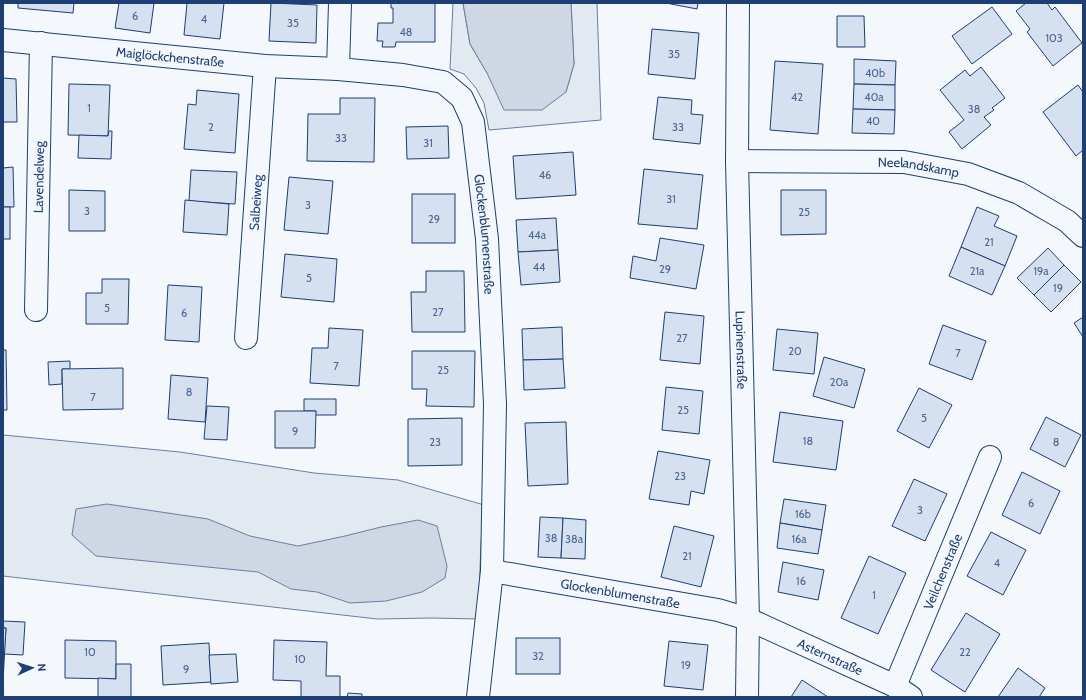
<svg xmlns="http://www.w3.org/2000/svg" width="1086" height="700" font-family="Cabin,sans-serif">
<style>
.green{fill:#e3e9f0;stroke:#687fa3}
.water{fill:#cfd7e4;stroke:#687fa3}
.building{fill:#d5e0f0;stroke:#1d3f73}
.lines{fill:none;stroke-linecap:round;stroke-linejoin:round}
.minor-casing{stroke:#1d3f73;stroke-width:24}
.minor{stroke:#f4f7fb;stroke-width:22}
.labels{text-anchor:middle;stroke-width:3;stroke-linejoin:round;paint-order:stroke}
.number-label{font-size:11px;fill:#4b6792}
.street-label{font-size:13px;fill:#1d3f73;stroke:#f4f7fb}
</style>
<rect width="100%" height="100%" fill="#f4f7fb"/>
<g class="green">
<path d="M453,3h10l7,41 17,29 79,19 8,-28 -3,-61h26l4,117 -112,10 -5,-27 -8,-15 -12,-14 -14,-5z"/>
<path d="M3,435l177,17 134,21 84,7 86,25c-4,38 -4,76 -6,114l-46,-1 -55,1 -374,-43z"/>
</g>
<g class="water">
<path d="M463,3h108l3,61 -8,28 -24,18h-38l-17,-37 -17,-29z"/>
<path d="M107,504l101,15 42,17 48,10 47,-10 36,-9 37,-7 19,6 10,40 -2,12 -23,14 -36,9 -36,2 -33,-11 -26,-3 -33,-17 -162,-16 -24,-21 4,-26z"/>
</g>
<g class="building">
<path d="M18,3h56l-1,10 -55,-5z"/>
<path d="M119,3h35l-4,30 -35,-5z"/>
<path d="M187,3h37l-4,36 -36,-4z"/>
<path d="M271,3l46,2 -1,38 -47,-2z"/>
<path d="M391,3h44v39h-39l-1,5h-13l1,-6h-6l1,-18h15v-15h-2z"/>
<path d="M666,3h32l-1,6z"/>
<path d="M1026,3h21l5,7 3,-3 27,36 -29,23 -26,-34 3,-3 -14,-18z"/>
<path d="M992,7l20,27 -40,30 -20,-28z"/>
<path d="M837,16h27l1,31h-28z"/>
<path d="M652,29l47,4 -4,46 -47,-5z"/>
<path d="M854,59l42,2 -1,24 -41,-1z"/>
<path d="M775,61l48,3 -5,70 -48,-4z"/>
<path d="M981,67l24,31 -13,10 2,2 -10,7 7,8 -29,24 -13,-17 15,-12 -24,-30 25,-20 5,6z"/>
<path d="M3,78l13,1 1,43h-14z"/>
<path d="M69,84l41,1 -2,51 -40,-1z"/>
<path d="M854,84l41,1v25l-42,-1z"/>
<path d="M1078,85l5,7v58l-7,6 -33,-44z"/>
<path d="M197,90l42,4 -4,59 -51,-4 4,-45 8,1z"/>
<path d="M658,97l34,3 -1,14 12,1 -3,29 -47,-5z"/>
<path d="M340,98h35l-1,64 -67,-1 1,-47h32z"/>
<path d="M853,109l42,1 -1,24 -42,-1z"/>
<path d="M448,126l1,32 -42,1 -1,-32z"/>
<path d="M109,131h3l-1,28 -33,-1 1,-23 29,1z"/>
<path d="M573,152l3,43 -60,4 -3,-43z"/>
<path d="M13,167l1,40h-11v-39z"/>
<path d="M644,169l59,6 -6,54 -59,-5z"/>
<path d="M191,170l46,2 -2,32 -46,-3z"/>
<path d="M289,177l44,4 -5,53 -44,-4z"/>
<path d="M69,190l36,1v40h-36z"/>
<path d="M781,190h45v44l-45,1z"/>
<rect x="412" y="194" width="43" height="49"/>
<path d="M185,200l44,4 -2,31 -44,-3z"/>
<rect x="3" y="207" width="7" height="32"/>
<path d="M977,207l22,9 -5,10 23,10 -12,30 -44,-19z"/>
<path d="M556,218l2,32 -40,2 -2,-32z"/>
<path d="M660,238l44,7 -8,44 -66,-11 3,-22 23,5z"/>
<path d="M961,247l44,19 -13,29 -43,-19z"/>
<path d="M1048,248l16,17 -30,30 -17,-17z"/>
<path d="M558,250l2,32 -39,3 -3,-33z"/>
<path d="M285,254l52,5 -3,43 -53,-5z"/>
<path d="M1064,265l17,17 -30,30 -17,-17z"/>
<path d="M426,271h38l1,61h-53l-1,-40h15z"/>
<path d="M102,279h27l-1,45h-42v-31h16z"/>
<path d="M168,285l34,2 -3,55 -34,-2z"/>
<path d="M665,312l39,4 -4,48 -40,-4z"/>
<path d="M1083,317v20l-9,-14z"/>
<path d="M943,325l43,16 -14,39 -43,-16z"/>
<path d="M562,327l1,32 -40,1 -1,-31z"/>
<path d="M329,328l34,2 -4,56 -49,-3 2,-35h16z"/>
<path d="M777,329l41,4 -4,41 -41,-4z"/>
<path d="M3,350h3l1,60h-4z"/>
<path d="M412,351h63l-1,56 -48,-1 1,-17h-15z"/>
<path d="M824,357l41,12 -11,39 -41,-12z"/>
<path d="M563,359l2,29 -41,2 -1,-30z"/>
<path d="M70,361v8h-8v15l-13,1 -1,-23z"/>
<path d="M123,368v41l-60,1 -1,-41z"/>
<path d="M171,375l37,3 -3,44 -37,-3z"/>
<path d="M666,387l37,4 -4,43 -37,-4z"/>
<path d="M919,388l33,17 -23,43 -32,-17z"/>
<path d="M304,399h32v16h-21l1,-4h-12z"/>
<path d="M207,406l22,1 -2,33 -23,-1z"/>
<path d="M275,411h41l-1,37h-40z"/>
<path d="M780,412l63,9 -7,49 -63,-8z"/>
<path d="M1046,417l35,18 -16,32 -35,-18z"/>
<path d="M462,418v47l-54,1v-47z"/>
<path d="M566,422l2,62 -40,2 -3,-63z"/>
<path d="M658,451l52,9 -6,34 -13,-3 -2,14 -40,-6z"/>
<path d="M1022,472l38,19 -20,43 -38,-19z"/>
<path d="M914,479l33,15 -22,47 -33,-15z"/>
<path d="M784,499l42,6 -4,25 -42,-7z"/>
<path d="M540,517l23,1 -2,40 -23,-1z"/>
<path d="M563,518l23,2 -1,39 -24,-1z"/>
<path d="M780,523l42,7 -4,24 -41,-6z"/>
<path d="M674,526l40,10 -13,51 -40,-10z"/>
<path d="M991,532l35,18 -23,45 -36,-19z"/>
<path d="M869,556l37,17 -28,61 -37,-16z"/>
<path d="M783,562l41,8 -6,30 -40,-8z"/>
<path d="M966,613l34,21 -35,58 -34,-22z"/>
<path d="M3,621l22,1 -2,33 -19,-1 2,-26h-3z"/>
<path d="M3,628h3l-3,53z"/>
<rect x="516" y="638" width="44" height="36"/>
<path d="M65,640l51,1v38l-51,-1z"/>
<path d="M274,640l53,2 -1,34h14v21h-39v-16l-28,-1z"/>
<path d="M669,641l39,4 -5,45 -39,-4z"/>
<path d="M209,643l2,39 -48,3 -2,-39z"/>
<path d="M236,654l2,28 -27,2 -2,-29z"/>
<path d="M116,664h15v33h-33v-19l18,1z"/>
<path d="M1018,668l27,20 -6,9h-41z"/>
<path d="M802,680l26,17h-37z"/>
<path d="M348,693l14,1v3h-15z"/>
</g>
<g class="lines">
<g class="minor-casing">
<g id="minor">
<path id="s1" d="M340,3l-2,66 65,6 40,7 19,16 11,24 14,117 8,165 -3,167"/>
<path id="s2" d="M738,3l-1,158 11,458 -1,78"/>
<path id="s3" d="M3,40l262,26 73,3"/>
<path id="s4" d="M737,161l167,1 64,12 51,19 48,28 16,15"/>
<path id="s5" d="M36,310l5,-267"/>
<path id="s6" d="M246,338l19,-272"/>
<path id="s7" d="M895,686l95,-229"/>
<path id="s8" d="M478,697l14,-126 226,39 30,9 147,67 16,11"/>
</g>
</g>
<use href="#minor" class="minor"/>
</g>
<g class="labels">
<g class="number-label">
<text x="135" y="20">6</text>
<text x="204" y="23">4</text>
<text x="293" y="27">35</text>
<text x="406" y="36">48</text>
<text x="1054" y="42">103</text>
<text x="674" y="58">35</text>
<text x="875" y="77">40b</text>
<text x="797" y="101">42</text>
<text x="874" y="101">40a</text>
<text x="89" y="112">1</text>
<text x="974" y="113">38</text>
<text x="873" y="125">40</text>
<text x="211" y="131">2</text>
<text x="678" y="131">33</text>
<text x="341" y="142">33</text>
<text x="428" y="147">31</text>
<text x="545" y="179">46</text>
<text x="671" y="203">31</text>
<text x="308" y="209">3</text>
<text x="87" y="215">3</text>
<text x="804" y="216">25</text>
<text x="434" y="223">29</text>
<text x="537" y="239">44a</text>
<text x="989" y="246">21</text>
<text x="539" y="271">44</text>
<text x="665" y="273">29</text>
<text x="977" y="275">21a</text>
<text x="1041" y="275">19a</text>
<text x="309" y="282">5</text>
<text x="1058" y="292">19</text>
<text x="107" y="312">5</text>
<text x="438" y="316">27</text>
<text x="184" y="317">6</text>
<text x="682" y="342">27</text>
<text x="795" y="355">20</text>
<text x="958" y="357">7</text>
<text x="336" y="370">7</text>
<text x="443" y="374">25</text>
<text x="839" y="386">20a</text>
<text x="189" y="396">8</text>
<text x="93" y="401">7</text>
<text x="683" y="414">25</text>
<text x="924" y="422">5</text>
<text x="295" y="435">9</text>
<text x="808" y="445">18</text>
<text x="435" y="446">23</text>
<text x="1056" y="446">8</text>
<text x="680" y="480">23</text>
<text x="1031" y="507">6</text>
<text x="920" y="514">3</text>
<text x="803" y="518">16b</text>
<text x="551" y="542">38</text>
<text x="574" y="543">38a</text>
<text x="799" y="543">16a</text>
<text x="687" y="560">21</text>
<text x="997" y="567">4</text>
<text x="801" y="585">16</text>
<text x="874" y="599">1</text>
<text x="90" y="656">10</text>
<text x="965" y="656">22</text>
<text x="538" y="660">32</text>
<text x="300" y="663">10</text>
<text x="686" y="669">19</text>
<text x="186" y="673">9</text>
</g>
<g class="street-label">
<text dy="5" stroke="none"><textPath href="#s3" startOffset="168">Maiglöckchenstraße</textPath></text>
<text dy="5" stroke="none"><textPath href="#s4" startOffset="182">Neelandskamp</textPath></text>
<text dy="5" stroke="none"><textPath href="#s5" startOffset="133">Lavendelweg</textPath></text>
<text dy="5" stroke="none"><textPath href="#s6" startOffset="136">Salbeiweg</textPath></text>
<text dy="5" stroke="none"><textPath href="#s1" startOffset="336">Glockenblumenstraße</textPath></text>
<text dy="5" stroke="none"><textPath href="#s2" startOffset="347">Lupinenstraße</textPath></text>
<text dy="5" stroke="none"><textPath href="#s7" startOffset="124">Veilchenstraße</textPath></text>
<text dy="5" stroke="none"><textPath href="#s8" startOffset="257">Glockenblumenstraße</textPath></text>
<text dy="5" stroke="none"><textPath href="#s8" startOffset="478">Asternstraße</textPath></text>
</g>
</g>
<rect width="1086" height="700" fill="none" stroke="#1d3f73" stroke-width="8"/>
<g transform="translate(32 668) rotate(87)" stroke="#f4f7fb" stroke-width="3" paint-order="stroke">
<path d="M0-3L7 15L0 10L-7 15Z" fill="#1d3f73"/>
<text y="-6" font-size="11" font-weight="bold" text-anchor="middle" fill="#1d3f73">N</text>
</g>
</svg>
